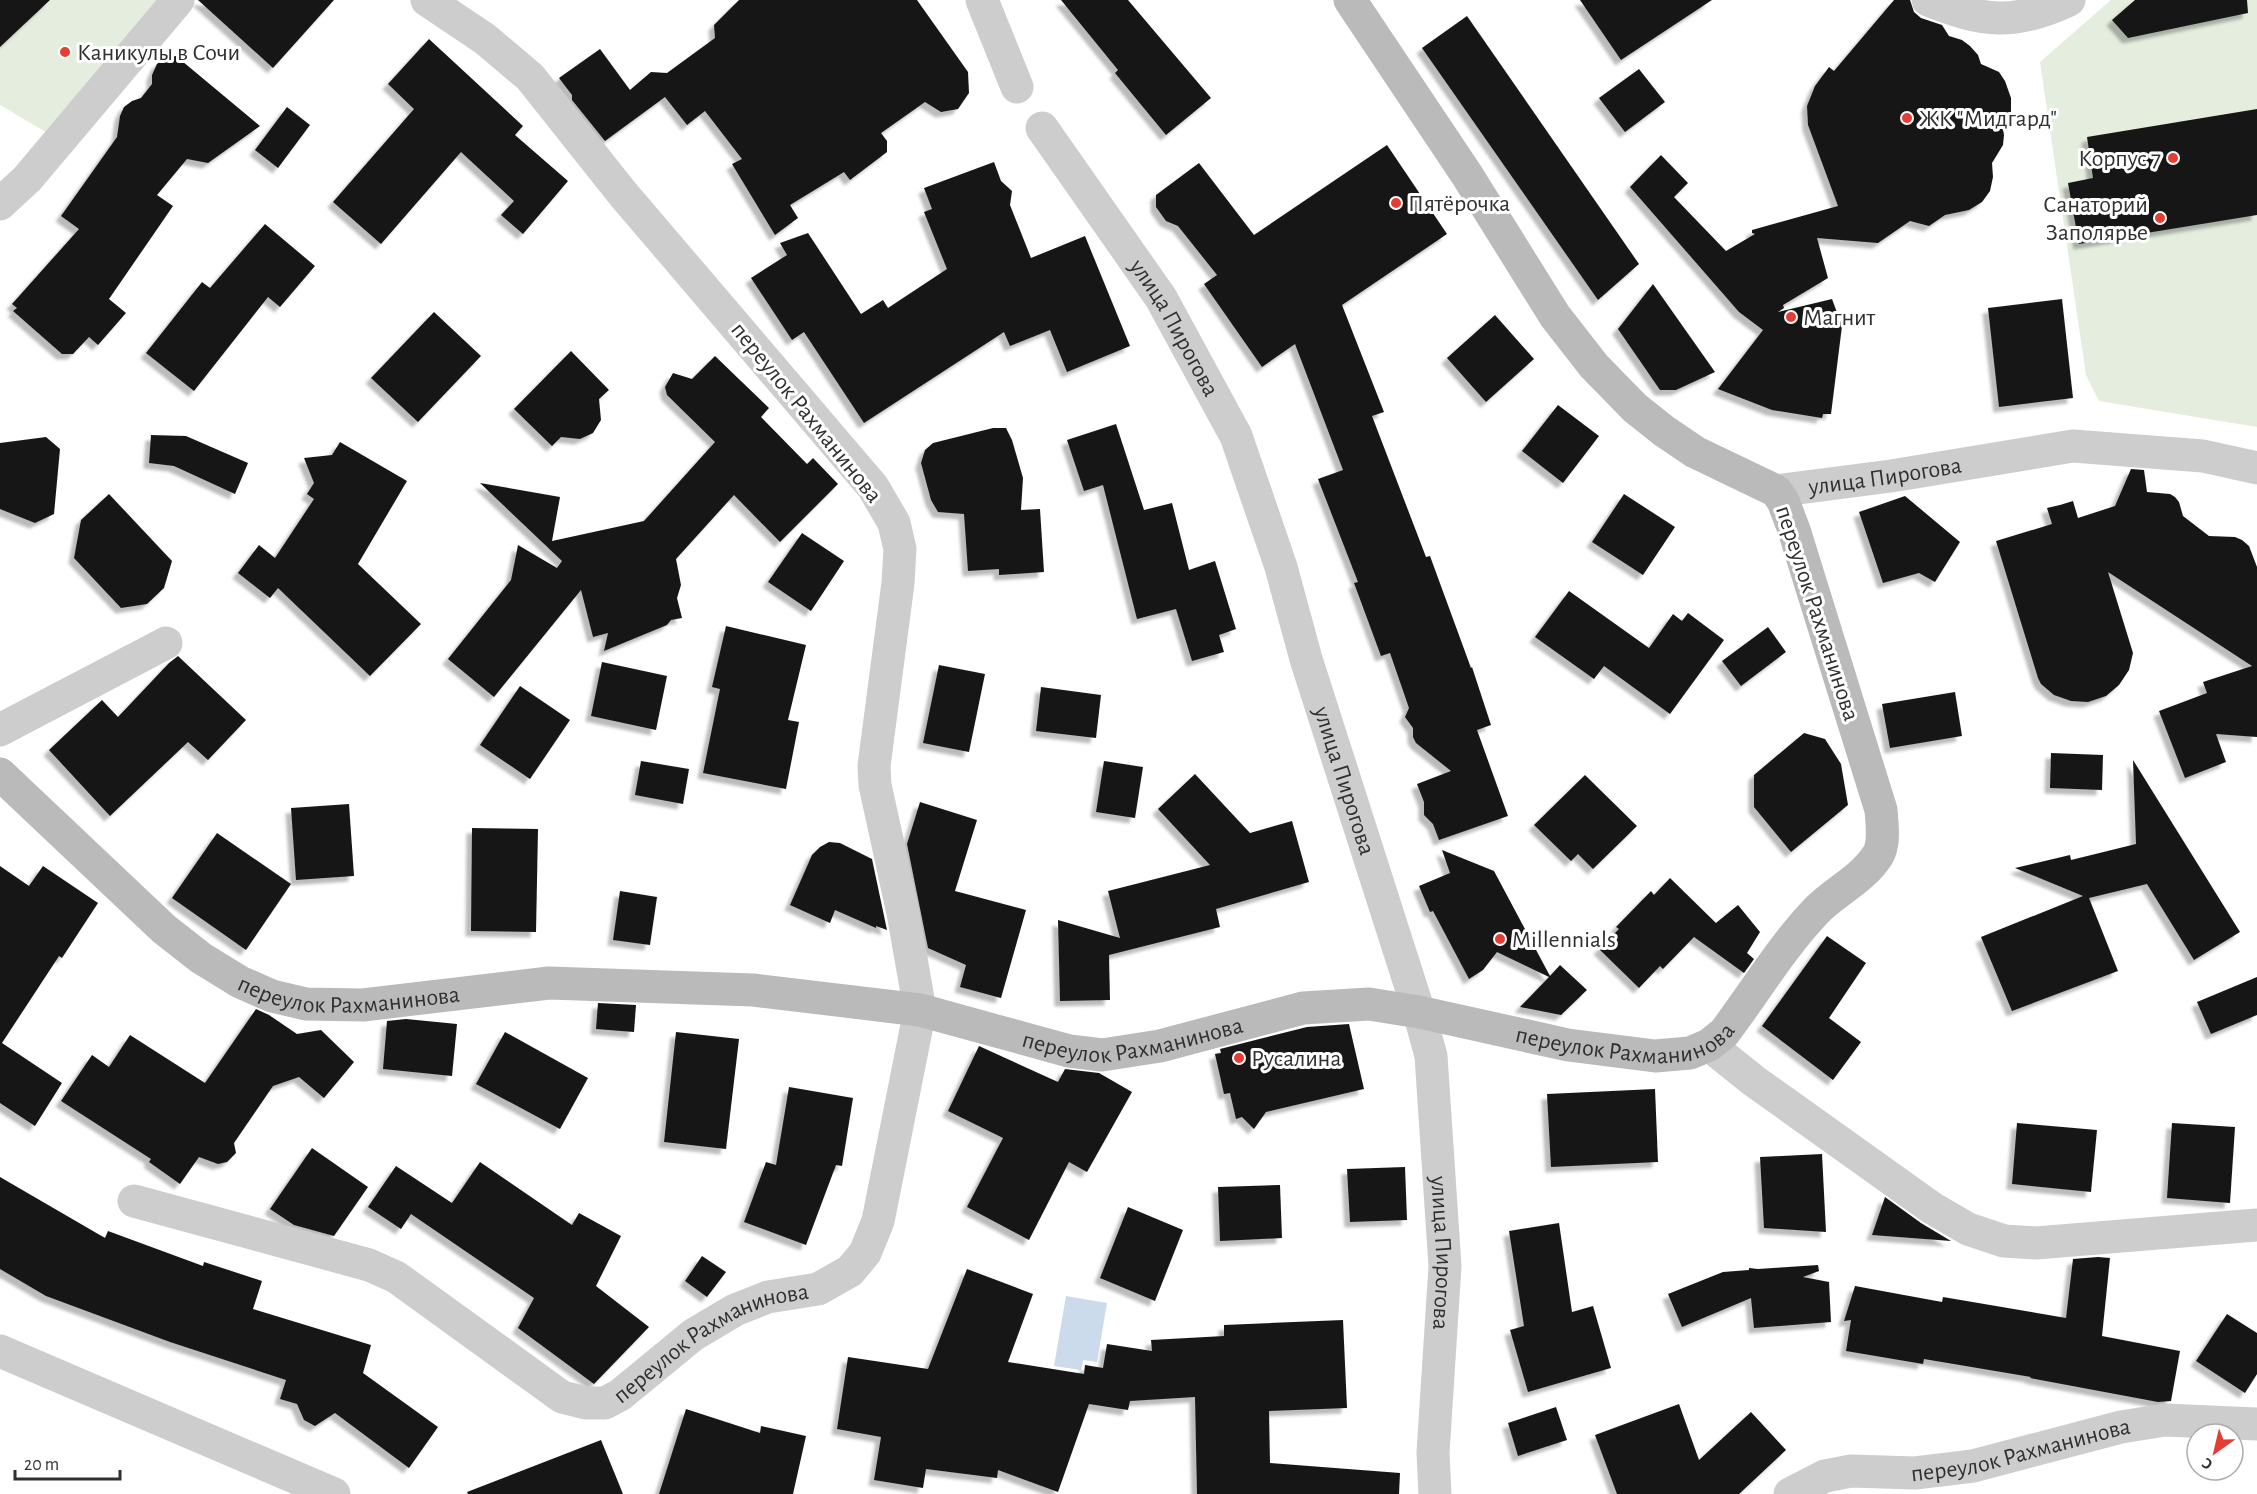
<svg xmlns="http://www.w3.org/2000/svg" width="2257" height="1494" font-family="'Alegreya Sans',sans-serif">
<style>
.green{fill:#e4edde}
.water{fill:#cbdbec}
.building{fill:#171717;filter:url(#shadow)}
.lines{fill:none;stroke-linecap:round;stroke-linejoin:round}
.street{stroke:#cdcdcd;stroke-width:33}
.secondary{stroke:#bababa;stroke-width:33}
.poi-dot{fill:#e53d34;stroke:#fff;stroke-width:2}
.labels{text-anchor:middle;stroke-width:6;stroke-linejoin:round;paint-order:stroke}
.poi-label{font-size:24px;fill:#303030;stroke:#fff;text-anchor:start}
.street-label{font-size:24px;fill:#303030;stroke:#fff}
</style>
<defs>
<filter id="shadow"><feDropShadow dx="-5.5" dy="5.5" stdDeviation="1.5" flood-color="#0004"/></filter>
</defs>
<rect width="100%" height="100%" fill="#fff"/>
<g class="green">
<path d="M0,0h175l-119,138 -56,-33z"/>
<path d="M2111,0h146v427l-158,-26 -13,-26 -46,-313z"/>
</g>
<path class="water" d="M1066,1296l41,7 -10,59 -14,-2 -2,10 -27,-4z"/>
<g class="building">
<path d="M0,0h50l-50,47z"/>
<path d="M198,0h136l-61,68z"/>
<path d="M739,0h178l51,72 1,21 -11,16 -17,3 -16,-10 -44,31 6,8v11l-37,28 -6,-8 -54,33 8,13 -23,17 -43,-71 10,-5 -37,-48 -18,14 -22,-28 -60,44 -33,-41v-5l-13,-17 41,-29 30,41 21,-18 16,1 48,-35 -1,-13z"/>
<path d="M1061,0h67l83,98 -45,37 -51,-62 3,-3z"/>
<path d="M1580,0h132l-91,60z"/>
<path d="M1894,0h16l4,12 7,6 21,7 7,11 13,4 8,6 8,9 3,9 18,8 6,9 6,17v15l-9,10 2,12 -1,10 -11,18 1,14 -3,14 -8,11 -13,8 -24,5 -16,11 -19,-5 -32,22 -61,-5 11,40 -45,27 1,3 -6,4 54,-13 10,27 -11,88h-8l-1,4 -50,-8 -54,-21 45,-59 -24,-18 -109,-125 31,-32 27,28 -14,14 52,54 29,-17 -3,-1v-3l86,-24 -30,-81 -1,-19 8,-20 14,-19 5,4z"/>
<path d="M2135,0h112l1,13 -120,25 -16,-18z"/>
<path d="M1467,16l172,248 -41,36 -176,-252z"/>
<path d="M429,39l94,87 -8,9 53,46 -45,53 -22,-19 13,-14 -53,-49 -80,92 -48,-42 81,-93 -26,-25z"/>
<path d="M176,56l84,70 -52,37 -21,-4 -30,36 16,11 -64,93 17,14 -28,32 -9,-8 -16,17h-11l-49,-43 4,-3 -5,-4 67,-75 -18,-13 56,-79 3,-21 4,-9 8,-6 9,-3 11,-14v-9l5,-11 8,-6z"/>
<path d="M1639,69l26,33 -40,30 -26,-34z"/>
<path d="M287,107l23,18 -32,43 -23,-18z"/>
<path d="M2257,109v106l-178,29 -11,-61 25,-5 -6,-41z"/>
<path d="M1387,145l60,89 -105,71 42,107 -12,4 54,141 4,-1 41,112 1,-1 19,58 -14,5 31,86 -69,24 -6,-16 -9,-9v-13l-7,-18 34,-13 -35,-28 -3,-6v-9l-8,-11 4,-9 -19,-55 -9,3 -27,-73 4,-1 -40,-103 25,-9 -48,-126 -33,23 -58,-83 13,-9 -39,-49 -12,-5 -10,-14v-12l43,-32 55,72z"/>
<path d="M994,162l7,19 11,10 -2,14 21,53 54,-22 45,110 -63,26 -17,-42 -40,16 -6,-14 -140,91 -60,-91 -12,8 -41,-62 36,-23 -7,-12 28,-10 53,81 22,-14 5,8 59,-39 -23,-57 8,-3 -8,-21z"/>
<path d="M265,224l50,42 -35,41 -12,-10 -74,94 -48,-38 56,-71 8,6z"/>
<path d="M1653,284l62,88 -39,18h-16l-42,-61z"/>
<path d="M2062,299l11,99 -74,9 -11,-99z"/>
<path d="M434,312l47,44 -63,66 -47,-44z"/>
<path d="M1495,315l39,44 -48,43 -39,-44z"/>
<path d="M571,351l38,39 -10,9 2,21 -8,13 -13,6 -19,-2 -9,9 -38,-37z"/>
<path d="M715,356l54,52 -8,9 46,47 6,-6 25,26 -58,58 -46,-47 -58,64 5,26 -4,13 5,20 -11,2 -4,5 -63,26 4,-18 -15,4 -12,-47 -87,107 -46,-38 63,-79 7,-35 39,23 5,-7 -82,-78 80,14 -8,44 92,-20 71,-79 -48,-47 -2,-8 8,-14 19,6z"/>
<path d="M1558,405l41,31 -36,47 -41,-32z"/>
<path d="M1116,424l28,86 28,-7 17,67 26,-9 21,68 -17,6 5,17 -32,9 -16,-52 -39,10 -34,-134 -19,6 -17,-51z"/>
<path d="M993,428h13l6,12 11,38 -2,32 19,-1 4,63 -45,3v-6l-31,2 -4,-57 -26,-2 -7,-12 -10,-37 4,-13 8,-7z"/>
<path d="M151,435l35,1 62,27 -13,31 -61,-28 -25,-3z"/>
<path d="M46,437l14,12 -6,65 -19,9 -35,-14v-66z"/>
<path d="M340,442l67,39 -49,83 63,60 -51,52 -92,-88 -8,10 -32,-25 21,-28 16,13 39,-59 -7,-5 7,-11 -10,-25 28,-3z"/>
<path d="M2131,469l13,1 3,22 23,2 5,3 4,5 4,14 26,20 26,1 7,3 7,6 8,21v170l-41,-3 10,28 -41,16 -26,-67 48,-18 -4,-11 49,-16 -144,-94 25,81 -4,17 -10,15 -13,11 -18,6 -17,-1 -17,-6 -13,-11 -3,-6 -42,-137 56,-17 -5,-16 13,-3 13,-4 5,17 37,-12z"/>
<path d="M109,494l63,67 -8,27 -17,16 -26,4 -47,-50 7,-38z"/>
<path d="M1624,494l51,33 -32,48 -51,-33z"/>
<path d="M1905,496l55,46 -25,40 -16,-9 -36,10 -24,-71z"/>
<path d="M802,533l42,28 -33,50 -43,-29z"/>
<path d="M1569,591l80,57 24,-34 9,7 6,-8 36,27 -54,74 -66,-48 -10,13 -59,-42z"/>
<path d="M726,626l80,19 -18,75 11,2 -13,67 -83,-16 17,-84 -8,-2z"/>
<path d="M1768,627l18,25 -45,34 -19,-25z"/>
<path d="M178,656l68,64 -38,40 -20,-18 -78,74 -61,-66 53,-50 16,17 51,-54z"/>
<path d="M602,662l65,14 -11,54 -65,-14z"/>
<path d="M939,665l46,9 -16,78 -46,-9z"/>
<path d="M520,686l50,34 -40,59 -50,-34z"/>
<path d="M1041,687l60,8 -5,43 -60,-7z"/>
<path d="M1955,692l7,44 -72,12 -8,-44z"/>
<path d="M1804,733l21,6 16,25 7,41 -57,47 -37,-45v-32z"/>
<path d="M2051,753l52,2 -1,35 -52,-2z"/>
<path d="M2133,760l107,172 -46,28 -47,-76 -58,14 29,73 -106,40 -31,-74 102,-41 -68,-28 55,-13 1,5 65,-16z"/>
<path d="M641,761l48,8 -6,35 -48,-9z"/>
<path d="M1104,761l39,6 -8,51 -39,-6z"/>
<path d="M1195,774l55,59 42,-12 17,61 -93,27 4,18 -111,28 1,45 -50,1 -2,-81 62,18 -12,-47 102,-26 -52,-56z"/>
<path d="M1585,775l52,51 -44,43 -15,-15 -7,7 -37,-36z"/>
<path d="M920,802l57,18 -22,71 71,19 -25,88 -41,-11 6,-22 -38,-17 -21,-104z"/>
<path d="M349,804l5,72 -58,4 -5,-72z"/>
<path d="M472,828l66,1 -2,103 -65,-1z"/>
<path d="M217,833l74,51 -45,66 -74,-52z"/>
<path d="M829,842l11,1 32,16 15,71 -11,-4v2l-41,-18 -5,13 -40,-18 22,-50 8,-8z"/>
<path d="M1442,850l52,21 56,105 10,-11 27,25 -26,25 -41,-8 29,-30 -52,-25 -14,18 -14,9 -36,-68 -3,1 -11,-26 31,-13z"/>
<path d="M0,866l29,20 14,-20 55,37 -36,55 -3,-2 -57,87 60,40 -27,43 -35,-23z"/>
<path d="M1670,878l46,45 22,-18 22,27 -13,21 7,6 -10,14 -50,-36 -31,32 -3,-3 -21,22 -40,-39 20,-20 -3,-2 35,-36 3,4z"/>
<path d="M620,891l37,6 -7,48 -37,-5z"/>
<path d="M1827,936l39,27 -37,55 32,24 -28,38 -71,-54z"/>
<path d="M2257,977v38l-46,19 -14,-32z"/>
<path d="M598,1003l38,2 -2,27 -38,-3z"/>
<path d="M256,1009l13,6 28,19 24,-4 33,32 -30,36 -25,-21 -26,9 -39,57 2,10 -9,9 -9,2 -19,-7 -19,27 -31,-22 2,-3 -90,-58 31,-46 17,12 21,-32 75,48z"/>
<path d="M406,1019l51,5 -5,52 -69,-7 4,-48z"/>
<path d="M1349,1024l15,65 -98,23 -12,17 -12,-12 -6,2 -6,-26 -6,1 -9,-40 6,-1 -1,-4 87,-22z"/>
<path d="M505,1032l83,46 -28,51 -84,-45z"/>
<path d="M676,1032l63,7 -13,110 -62,-7z"/>
<path d="M979,1046l79,36 7,-13 34,4 33,19 -45,80 -18,-10 -40,78 -62,-33 36,-69 -55,-27z"/>
<path d="M789,1087l64,11 -11,68 -6,-1 -30,80 -62,-23 22,-60 10,3z"/>
<path d="M1655,1089l3,73 -107,5 -4,-73z"/>
<path d="M2017,1123l80,7 -6,62 -79,-8z"/>
<path d="M2172,1123l63,4 -5,76 -63,-5z"/>
<path d="M312,1148l56,39 -34,49 -40,-11 -24,-16z"/>
<path d="M1822,1154l4,78 -62,-4 -4,-71z"/>
<path d="M480,1162l92,63 7,-12 42,23 -25,50 53,41 -55,57 -76,-56 16,-30 -123,-84 -10,15 -33,-22 28,-41 56,37z"/>
<path d="M1405,1167l2,53 -57,2 -3,-53z"/>
<path d="M0,1177l105,61 3,-7 95,35 1,-4 58,19 -9,28 118,36 -8,28 75,54 -29,41 -74,-55 -20,13 -11,-6 -7,-16 -17,-5 6,-19 -116,-38 -124,-46 -46,-27z"/>
<path d="M1280,1185l2,53 -62,3 -2,-54z"/>
<path d="M1885,1197l36,26 30,18 -79,-6z"/>
<path d="M1128,1207l55,23 -28,71 -55,-23z"/>
<path d="M1559,1223l13,89 21,-6 18,62 -83,24 -18,-62 14,-4 -15,-95z"/>
<path d="M702,1256l24,16 -19,25 -22,-16z"/>
<path d="M2098,1257l12,1 -8,78 78,15 -9,50 -13,1 -128,-24 1,-1 -107,-18 -1,5 -77,-13 5,-31 -7,1 11,-35 87,16 1,-5 123,21 7,-59z"/>
<path d="M1818,1265l1,6 -16,6 26,5 2,40 -77,6 -3,-30 -69,29 -14,-33 55,-22 26,-2v-2l9,1z"/>
<path d="M967,1269l66,25 -25,68 76,12 1,-9 18,3 4,-24 45,7 -1,-11 73,-4v-11l119,-5 4,88 -78,3 1,52 130,10 -1,21h-202l-2,-97 -65,4 -2,9 -39,-6 -31,88 -60,-22 -1,8 -71,-9 -3,19 -49,-8 7,-43 -44,-8 11,-72 80,12z"/>
<path d="M2227,1314l30,19v41l-12,19 -49,-32z"/>
<path d="M1679,1404l20,56 52,-48 35,38 -47,44h-122l-22,-59z"/>
<path d="M1556,1407l11,33 -49,16 -10,-33z"/>
<path d="M686,1409l74,24 1,-7 45,10 -13,58h-134z"/>
<path d="M601,1440l22,54h-155l-1,-2z"/>
</g>
<g class="lines">
<g class="street">
<path d="M982,0l35,87"/>
<path d="M1928,0c55,22 86,26 141,0"/>
<path id="s1" d="M1042,128l119,170 75,138 45,131 25,92 113,353 12,44 14,210 -12,187 2,41"/>
<path d="M0,204l27,-25 151,-179"/>
<path id="s2" d="M1776,491l115,-15 182,-30 130,10 54,12"/>
<path d="M0,730l166,-87"/>
<path d="M1709,1045l45,36 178,127 36,21 36,12 32,2 221,-18"/>
<path id="s3" d="M134,1201l235,64 27,12 166,120 24,6h19l15,-8 73,-60 42,-25 33,-13 50,-8 32,-18 15,-18 13,-32 42,-211 -17,-97 -28,-128 -1,-19 24,-183 2,-34 -6,-26 -21,-36 -250,-293 -93,-117 -45,-38 -58,-39"/>
<path d="M0,1351l334,143"/>
<path id="s4" d="M1790,1494l35,-18 26,-5 64,2 58,-7 148,-39 44,-7 92,4"/>
</g>
<path class="secondary" id="s5" d="M0,774l164,155 37,29 39,24 32,14 34,8 57,1 186,-22 204,7 167,20 149,41 33,4 58,-9 143,-38 66,-4 50,8 149,33 87,11 35,-3 19,-8 15,-12c31,-41 57,-85 92,-122 19,-20 46,-31 62,-56 7,-12 4,-31 3,-45l-87,-280 -11,-29 -7,-10 -81,-39 -31,-21 -29,-23 -41,-42 -39,-50 -88,-141 -117,-175"/>
</g>
<g class="poi-dot">
<circle cx="65" cy="52" r="6"/>
<circle cx="1907" cy="118" r="6"/>
<circle cx="2173" cy="158" r="6"/>
<circle cx="1396" cy="203" r="6"/>
<circle cx="2160" cy="218" r="6"/>
<circle cx="1791" cy="317" r="6"/>
<circle cx="1500" cy="939" r="6"/>
<circle cx="1239" cy="1058" r="6"/>
</g>
<g class="labels">
<g class="poi-label">
<text x="77" y="60">Каникулы в Сочи</text>
<text x="1919" y="126">ЖК "Мидгард"</text>
<text x="2161" y="166" text-anchor="end">Корпус 7</text>
<text x="1408" y="211">Пятёрочка</text>
<text x="2148" y="212" text-anchor="end">Санаторий<tspan x="2148" dy="28">Заполярье</tspan></text>
<text x="1803" y="325">Магнит</text>
<text x="1512" y="947">Millennials</text>
<text x="1251" y="1066">Русалина</text>
</g>
<g class="street-label">
<text dy="8" stroke="none"><textPath href="#s1" startOffset="240">улица Пирогова</textPath></text>
<text transform="translate(807 412) rotate(51)" y="8">переулок Рахманинова</text>
<text dy="8" stroke="none"><textPath href="#s2" startOffset="110">улица Пирогова</textPath></text>
<text transform="translate(1818 613) rotate(72)" y="8">переулок Рахманинова</text>
<text dy="8" stroke="none"><textPath href="#s1" startOffset="726">улица Пирогова</textPath></text>
<text dy="8" stroke="none"><textPath href="#s5" startOffset="430">переулок Рахманинова</textPath></text>
<text dy="8" stroke="none"><textPath href="#s5" startOffset="1728">переулок Рахманинова</textPath></text>
<text dy="8" stroke="none"><textPath href="#s5" startOffset="1224">переулок Рахманинова</textPath></text>
<text dy="8" stroke="none"><textPath href="#s1" startOffset="1212">улица Пирогова</textPath></text>
<text dy="8" stroke="none"><textPath href="#s3" startOffset="646">переулок Рахманинова</textPath></text>
<text dy="8" stroke="none"><textPath href="#s4" startOffset="238">переулок Рахманинова</textPath></text>
</g>
</g>
<g transform="translate(2215 1452) rotate(214)"><circle r="28" fill="#ffffff" stroke="#acacac" stroke-width="1.5"/>
<path d="M0-4.5L10 22L0 15L-10 22Z" fill="#e53d34"/>
<text y="-9" font-size="16" font-weight="bold" text-anchor="middle" fill="#303030">С</text>
</g>
<path d="M15 1470v9h105v-9" fill="none" stroke="#303030" stroke-width="3"/>
<text x="24" y="1470" font-size="18" fill="#303030" stroke="#ffffff" stroke-width="4.5" paint-order="stroke">20 m</text>
</svg>
